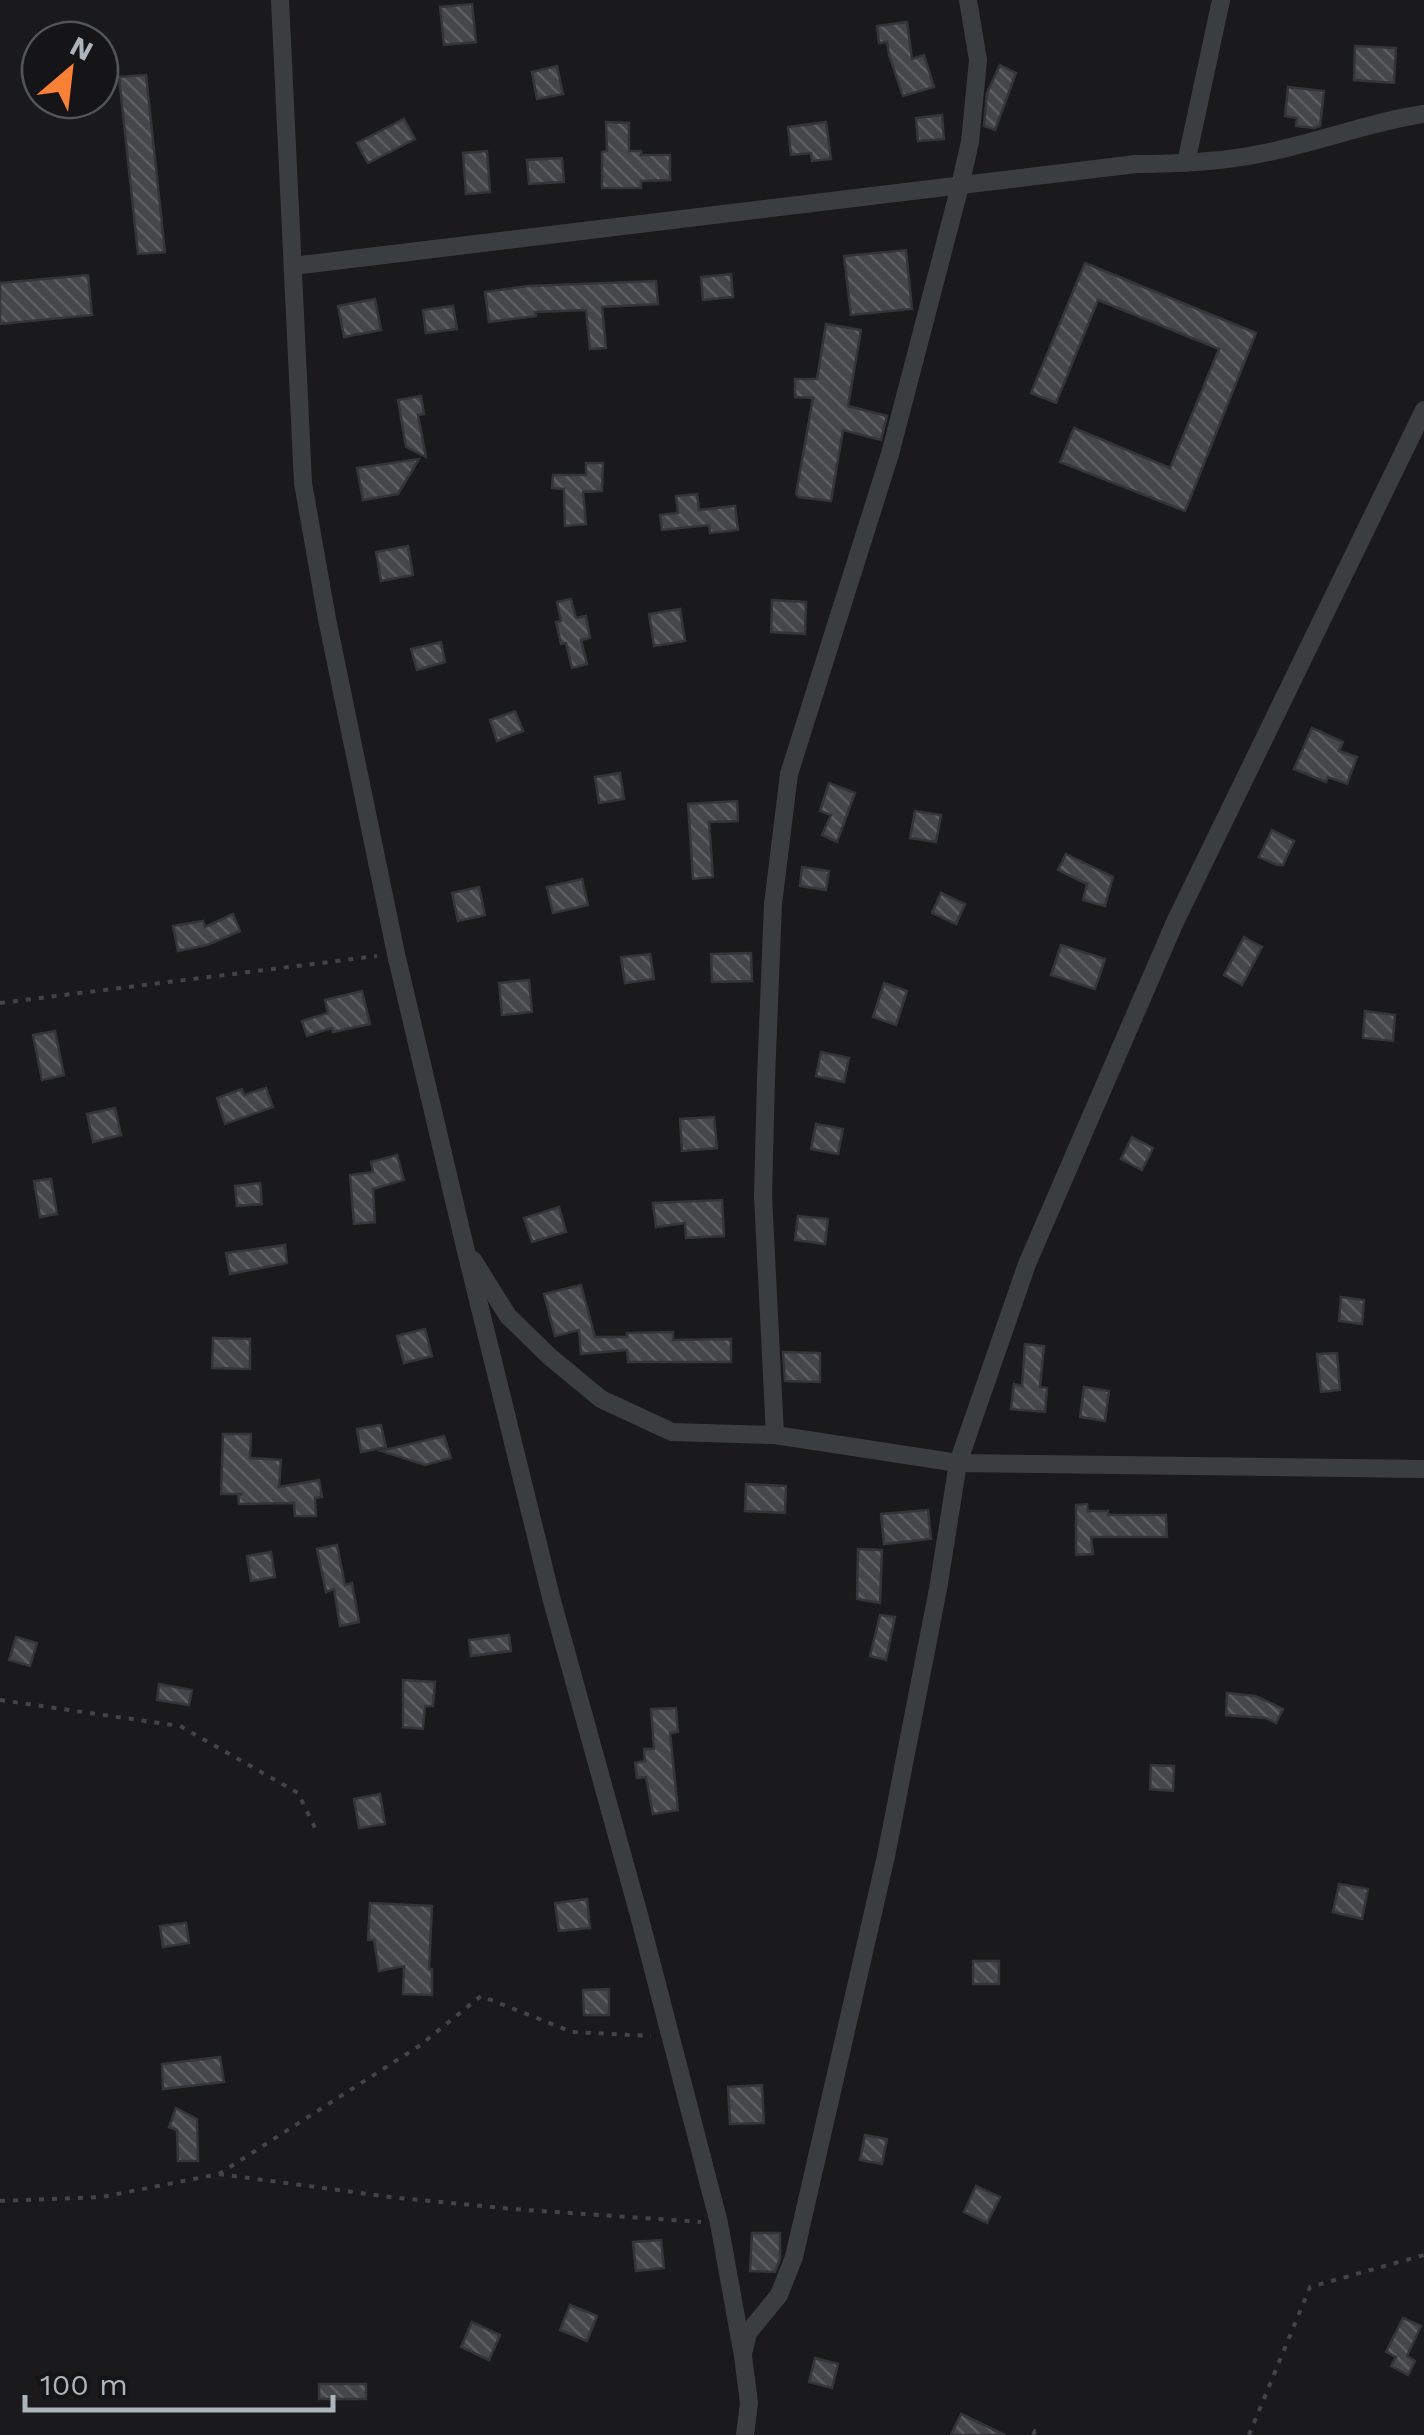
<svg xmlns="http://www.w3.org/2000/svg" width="1424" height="2435" font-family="'Work Sans',sans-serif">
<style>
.building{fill:url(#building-back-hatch);stroke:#343538;stroke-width:2.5}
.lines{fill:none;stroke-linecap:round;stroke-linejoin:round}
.path{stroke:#414549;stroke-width:4;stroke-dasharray:5 8;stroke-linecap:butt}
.minor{stroke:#3b3e41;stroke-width:18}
</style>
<defs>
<pattern id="building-back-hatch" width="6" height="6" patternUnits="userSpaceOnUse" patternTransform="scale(2.5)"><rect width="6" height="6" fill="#444649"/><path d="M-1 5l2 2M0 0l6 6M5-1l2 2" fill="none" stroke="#5c5e61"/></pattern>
</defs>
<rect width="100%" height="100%" fill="#1a1a1c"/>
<g class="building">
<path d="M472,4l4,38 -32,3 -4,-38z"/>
<path d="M907,22l5,37 12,-4 10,32 -31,9 -14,-41 -2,-13 -8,1 -2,-17z"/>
<path d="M1355,46l41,2 -2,35 -40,-3z"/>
<path d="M1000,65l16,8 -21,57 -11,-4 3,-33z"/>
<path d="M557,66l6,28 -26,5 -5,-27z"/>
<path d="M146,75l19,177 -27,2 -19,-177z"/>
<path d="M1288,87l36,4 -4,35 -6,2 -18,-2 1,-8 -12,-2z"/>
<path d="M942,115l2,24 -26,2 -2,-23z"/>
<path d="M404,119l11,20 -47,24 -11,-20z"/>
<path d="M606,122l23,1v28h12v4h29v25l-29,1v7h-39v-36l5,-1z"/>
<path d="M826,122l5,37 -19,2 -1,-8 -20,2 -3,-28z"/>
<path d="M487,151l3,41 -24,2 -3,-41z"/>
<path d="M562,158l2,24 -35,2 -2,-24z"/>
<path d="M906,250l6,59 -61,6 -7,-59z"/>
<path d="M1085,263l171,70 -71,178 -125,-49 14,-34 96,40 49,-119 -121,-49 -42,103 -25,-10z"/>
<path d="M731,274l2,23 -30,3 -2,-23z"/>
<path d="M88,275l4,40 -92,9v-41z"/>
<path d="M656,281l2,23 -56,3 4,41 -16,1 -4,-39 -51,2 1,4 -47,6 -4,-30 43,-6z"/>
<path d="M375,299l6,31 -37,7 -6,-31z"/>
<path d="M453,306l4,23 -31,4 -3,-23z"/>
<path d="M826,324l35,6 -13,76 39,10 -6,24 -38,-10 -12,71 -32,-4 -3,-3 17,-96 -18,-1v-18h22z"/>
<path d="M421,396l3,18 -6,1 8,42 -20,-10 -8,-47z"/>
<path d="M419,459l-21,35 -35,6 -6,-32z"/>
<path d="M586,463h17l-1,28 -19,1 3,32 -21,2 -1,-37 -12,-1 1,-13h33z"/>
<path d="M697,494l2,16 36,-4 3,24 -28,3 -1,-8 -47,5 -2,-15 18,-2 -2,-17z"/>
<path d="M408,546l5,29 -32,6 -5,-29z"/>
<path d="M571,599l5,19 10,-2 4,22 -9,2 6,24 -15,4 -6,-25 -5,1 -5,-22 5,-1 -4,-19z"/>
<path d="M772,600l34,2 -1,32 -34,-2z"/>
<path d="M680,609l5,32 -31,5 -5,-32z"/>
<path d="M441,642l4,20 -28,8 -6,-21z"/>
<path d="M515,711l8,20 -26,10 -7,-21z"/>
<path d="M1312,728l31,14 -4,9 18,6 -10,27 -19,-7 -2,5 -32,-13z"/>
<path d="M620,773l4,26 -25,4 -4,-26z"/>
<path d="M829,783l26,10 -18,49 -15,-7 9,-20 -11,-4z"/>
<path d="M737,801l1,20 -29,1 4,55 -20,2 -5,-75z"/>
<path d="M915,811l26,4 -5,27 -26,-4z"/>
<path d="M1272,830l22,11 -11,24h-6l-18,-8z"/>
<path d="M1066,854l47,23 -8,29 -22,-6 4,-16 -29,-14z"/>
<path d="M802,867l27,4 -3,19 -26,-4z"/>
<path d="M582,879l6,26 -35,8 -6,-26z"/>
<path d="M479,887l6,28 -27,6 -6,-28z"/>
<path d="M941,893l24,11 -9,20 -24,-11z"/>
<path d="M233,914l7,17 -33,14 -29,6 -5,-25 30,-5 2,6z"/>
<path d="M1244,937l18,10 -20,38 -18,-10z"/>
<path d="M1061,945l44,14 -10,30 -44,-14z"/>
<path d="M751,953l1,28 -40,1 -1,-28z"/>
<path d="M650,954l4,25 -29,4 -4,-26z"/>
<path d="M529,980l3,32 -30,3 -3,-32z"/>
<path d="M884,983l23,8 -11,34 -23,-8z"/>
<path d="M362,991l8,33 -37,8 -1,-4 -25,8 -5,-15 26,-8 -3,-13z"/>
<path d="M1365,1011l30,4 -2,26 -30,-3z"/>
<path d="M55,1031l9,44 -22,5 -9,-45z"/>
<path d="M821,1052l28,6 -5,24 -28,-6z"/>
<path d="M266,1088l7,19 -48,17 -8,-26 25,-9 2,6z"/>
<path d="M115,1108l6,27 -28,7 -6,-28z"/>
<path d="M714,1117l3,31 -35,3 -2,-32z"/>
<path d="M816,1124l27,5 -5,25 -27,-5z"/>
<path d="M1132,1137l21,11 -11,22 -21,-11z"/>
<path d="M397,1155l7,25 -31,9 2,33 -21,2 -4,-49 23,-3 -2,-10z"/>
<path d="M51,1179l6,35 -17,3 -6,-36z"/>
<path d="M260,1183l2,21 -25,2 -2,-20z"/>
<path d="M722,1200l2,36 -38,2 -1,-15 -29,4 -3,-24z"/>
<path d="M559,1207l7,25 -34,10 -8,-24z"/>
<path d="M798,1216l30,3 -3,25 -30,-4z"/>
<path d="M285,1245l2,18 -57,11 -4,-21z"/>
<path d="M581,1285l14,52h32v-4l46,-1v8l58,-1v23h-103l-1,-12 -46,4 -2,-24 -24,6 -11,-42z"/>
<path d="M1341,1297l23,3 -2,24 -23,-3z"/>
<path d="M425,1329l7,27 -28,7 -7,-27z"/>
<path d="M213,1338l37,1v30l-38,-1z"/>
<path d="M1025,1344l19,2 -4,41 7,1 -2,24 -34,-3 3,-25 8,2z"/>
<path d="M783,1352l37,1v29l-35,-1z"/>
<path d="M1337,1353l3,37 -19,2 -4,-38z"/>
<path d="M1084,1387l25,4 -4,30 -25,-4z"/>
<path d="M381,1425l5,22 -25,5 -4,-23z"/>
<path d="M223,1434h28l-1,24 31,2 -2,27 40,-7 3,17 -7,1 1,18h-21l-1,-13 -55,1 -1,-9 4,-1h-21z"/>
<path d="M444,1436l7,22 -26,7 -44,-14z"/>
<path d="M746,1484l40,2 -1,27 -40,-2z"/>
<path d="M1087,1504l1,7h20v4h58l1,22h-76l2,17 -17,1v-50z"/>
<path d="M928,1510l3,29 -47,5 -3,-30z"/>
<path d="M337,1545l8,40 7,-2 7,39 -19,4 -6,-37 -8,3 -9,-43z"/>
<path d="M858,1549l24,1 -2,53 -23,-4z"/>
<path d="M271,1552l4,25 -24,4 -4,-25z"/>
<path d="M880,1615l15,2 -9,43 -16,-4z"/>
<path d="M509,1635l2,16 -40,5 -2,-16z"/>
<path d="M16,1637l21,6 -7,23 -21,-6z"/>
<path d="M403,1680l32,2 -2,24h-8l-2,23 -20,-2z"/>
<path d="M159,1684l33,6 -3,15 -32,-5z"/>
<path d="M1227,1693l29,3 27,13 -7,14 -10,-5 -40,-3z"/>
<path d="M676,1708l2,24 -8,1 8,77 -25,4 -7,-37 -9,1 -2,-15 10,-2 -1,-12h10l-3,-40z"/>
<path d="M1151,1765l23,1 -1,25 -23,-2z"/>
<path d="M380,1794l5,30 -26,4 -5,-29z"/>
<path d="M1339,1884l29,5 -6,30 -29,-7z"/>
<path d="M587,1899l3,29 -31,3 -4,-28z"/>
<path d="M370,1903l62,3 -3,63h3v26l-29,-1 1,-28 -25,5 -5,-31h-6z"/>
<path d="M186,1923l3,20 -26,4 -3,-21z"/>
<rect x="973" y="1961" width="26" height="23"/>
<path d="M609,1989v26h-25l-1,-25z"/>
<path d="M220,2057l4,25 -61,7 -1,-25z"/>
<path d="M762,2085l2,38 -34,1 -2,-37z"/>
<path d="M176,2108l21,11 1,42h-20l-1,-31 -8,-3z"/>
<path d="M865,2135l22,4 -5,25 -22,-4z"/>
<path d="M976,2186l24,11 -13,26 -23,-11z"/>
<path d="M752,2233h28v26l-5,13 -25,-1z"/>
<path d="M661,2240l3,28 -28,3 -3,-29z"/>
<path d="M570,2305l27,11 -10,25 -27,-11z"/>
<path d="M1403,2318l18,8 -14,30 8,5 -7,14 -17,-9 5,-9 -10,-5z"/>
<path d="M472,2322l28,13 -11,25 -28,-13z"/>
<path d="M815,2358l23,6 -6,24 -23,-6z"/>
<rect x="319" y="2384" width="47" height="15"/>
<path d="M961,2414l44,21h-54z"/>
</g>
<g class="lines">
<g class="path">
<path d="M0,1003l377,-47"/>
<path d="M0,1700l180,26 118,67 20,41"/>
<path d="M219,2174l171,23 122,12 189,13"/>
<path d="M0,2201l102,-4 117,-23 200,-128 62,-50 91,36 79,4"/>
<path d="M1033,2435l2,-4 7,4"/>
<path d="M1249,2435l61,-148 114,-32"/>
</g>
<g class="minor">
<path d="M280,0l23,483 24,136 69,335 69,293 87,354 87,314 80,308 24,133 6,47 -4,32"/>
<path d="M1186,163l35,-163"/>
<path d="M293,266l843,-102c41,0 83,-2 123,-10 56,-10 109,-32 165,-40"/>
<path d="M473,1260l35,56 41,40 52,43 71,33 103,3 183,28 466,6"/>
<path d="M775,1435l-12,-239 3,-118 7,-174 16,-130 101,-320 70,-268 10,-44 8,-82 -10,-60"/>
<path d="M744,2350l4,-17 31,-38 15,-38 92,-401 52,-267 20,-126 69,-199 148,-342 249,-512"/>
</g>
</g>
<g transform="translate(70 70) rotate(28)"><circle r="48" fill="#151517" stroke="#515559" stroke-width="2.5"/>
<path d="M0-8L18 38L0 25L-18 38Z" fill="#f98135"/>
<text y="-15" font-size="28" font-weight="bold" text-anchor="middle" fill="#acb5bc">N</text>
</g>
<path d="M25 2395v15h308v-15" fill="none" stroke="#acb5bc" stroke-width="5"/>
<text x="40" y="2395" font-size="30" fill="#acb5bc" stroke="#151517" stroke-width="8" paint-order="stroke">100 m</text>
</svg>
